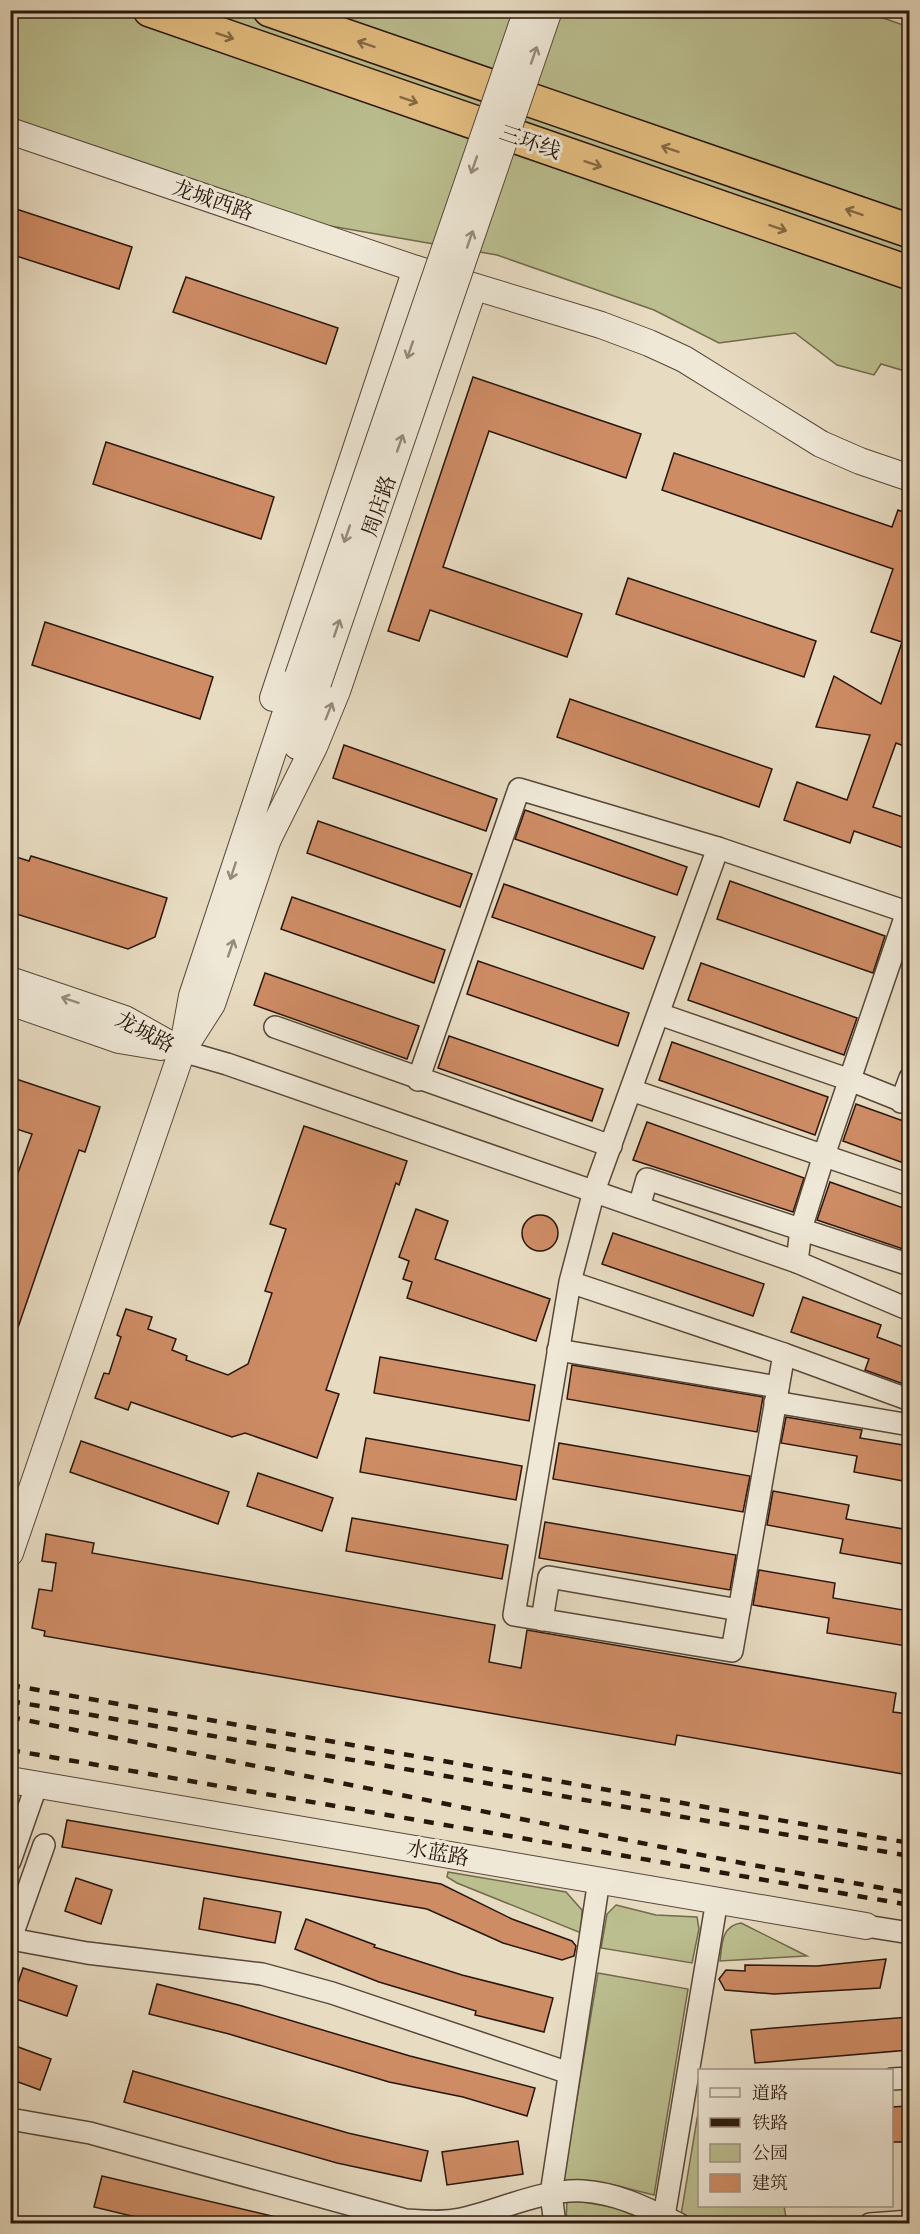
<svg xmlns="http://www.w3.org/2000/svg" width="920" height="2234" font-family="'IM FELL Great Primer','Noto Serif SC',serif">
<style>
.green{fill:#bbbe8f;stroke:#726a4c;stroke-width:1.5}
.building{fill:#ce8c65;stroke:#29160a;stroke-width:1.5}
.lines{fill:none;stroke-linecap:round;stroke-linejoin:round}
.minor-casing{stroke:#584738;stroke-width:24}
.tertiary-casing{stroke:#584738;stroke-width:28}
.trunk-casing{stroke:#29160a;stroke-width:36}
.minor{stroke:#efe8d7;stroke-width:21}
.tertiary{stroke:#efe8d7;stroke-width:26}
.trunk{stroke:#e4be80;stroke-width:33}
.rail{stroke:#29160a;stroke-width:4.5;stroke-dasharray:10 10;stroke-linecap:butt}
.tertiary-bridge-casing{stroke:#584738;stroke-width:28;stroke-linecap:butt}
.tertiary-bridge{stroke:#efe8d7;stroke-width:26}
.oneway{stroke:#866a45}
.oneway2{stroke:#968a7b}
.labels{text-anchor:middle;stroke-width:6;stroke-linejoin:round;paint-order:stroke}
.street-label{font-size:21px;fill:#29160a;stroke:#efe8d7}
</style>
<rect width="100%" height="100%" fill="#e7dbc1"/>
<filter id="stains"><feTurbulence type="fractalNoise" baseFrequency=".00333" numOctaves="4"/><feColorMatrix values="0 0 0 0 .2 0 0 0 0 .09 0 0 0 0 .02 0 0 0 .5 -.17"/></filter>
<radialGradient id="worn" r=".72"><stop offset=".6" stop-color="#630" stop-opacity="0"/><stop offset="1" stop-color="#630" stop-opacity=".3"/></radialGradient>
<g class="green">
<path d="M11,11h852l46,16 -1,345 -27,-8 -7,11 -37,-10 -42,-32 -76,10 -65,-33 -157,-55 -184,-32 -302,-102z"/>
<path d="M448,1872l118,20 16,18 -1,23 -124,-50 -10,-6z"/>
<path d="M616,1905l40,10 41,2 2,12 -7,34 -91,-15 6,-34z"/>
<path d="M741,1923l66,33 -87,5c2,-16 1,-35 21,-38z"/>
<path d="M598,1973l90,16 -34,206 -44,-11 -47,-3z"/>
<path d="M699,2107l1,99h84l3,17h-87l-19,-8z"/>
<path d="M567,2199l72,13 -5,11 -68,1z"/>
</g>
<g class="building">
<path d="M10,207l122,40 -13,42 -109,-35z"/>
<path d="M186,277l152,51 -12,36 -153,-52z"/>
<path d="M473,377l168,57 -15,44 -137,-47 -46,136 139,47 -15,43 -137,-47 -11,31 -31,-10z"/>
<path d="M106,442l168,55 -13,42 -168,-55z"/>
<path d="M674,453l218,74 6,-17 11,4v234l-13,-5 -23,64 36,12v31l-55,-19 -4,12 -66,-23 13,-38 50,18 23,-65 -54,-8 18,-51 47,28 21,-62 -31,-10 22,-63 -231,-79z"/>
<path d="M628,578l188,63 -12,36 -188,-63z"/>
<path d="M45,622l168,55 -13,42 -168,-54z"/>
<path d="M570,699l202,70 -13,38 -202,-70z"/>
<path d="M344,745l153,54 -11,32 -153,-53z"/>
<path d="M525,810l162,57 -10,28 -162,-56z"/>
<path d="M318,821l154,53 -12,33 -153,-54z"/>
<path d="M10,855l19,6 2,-5 136,42 -12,39 -27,12 -118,-37z"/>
<path d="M730,881l155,55 -12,37 -156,-54z"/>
<path d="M504,884l151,53 -12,32 -151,-52z"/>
<path d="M292,897l153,53 -11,33 -153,-54z"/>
<path d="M478,961l151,52 -11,33 -151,-52z"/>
<path d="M701,963l156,55 -13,37 -156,-55z"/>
<path d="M265,973l154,53 -12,33 -153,-54z"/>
<path d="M449,1036l154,53 -11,32 -154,-53z"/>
<path d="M672,1042l156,55 -13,38 -156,-55z"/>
<path d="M10,1077l90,30 -15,45 -6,-2 -66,192 -3,-1v-146l22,-61 -22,-7z"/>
<path d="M856,1104l53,19v42l-66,-24z"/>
<path d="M647,1122l157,56 -11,34 -160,-52z"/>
<path d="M304,1126l103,35 -8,24 -3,-2 -70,207 13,4 -22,64 -72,-25 -13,4 -101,-35 -3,8 -33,-12 9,-25 5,1 12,-37 -4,-2 9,-26 26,8 -4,12 28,10 -4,11 15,6 -1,4 42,15 20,-11 24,-71 -7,-2 21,-62 -16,-5z"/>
<path d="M830,1182l79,28v41l-92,-31z"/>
<path d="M416,1209l32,12 -13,38 115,40 -14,42 -129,-43 5,-16 -9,-3 6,-18 -10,-4z"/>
<circle cx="540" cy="1233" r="18"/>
<path d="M613,1233l151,51 -11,32 -151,-52z"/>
<path d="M803,1297l78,28 -4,12 32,12v37l-44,-16 4,-11 -78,-27z"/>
<path d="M380,1357l155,28 -6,36 -155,-28z"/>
<path d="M572,1365l191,32 -6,35 -190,-33z"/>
<path d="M786,1417l76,13 -2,8 49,8v36l-55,-10 3,-16 -76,-13z"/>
<path d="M366,1438l156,28 -6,34 -156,-28z"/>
<path d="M81,1441l148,51 -11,32 -148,-52z"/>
<path d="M559,1443l191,33 -7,36 -190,-33z"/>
<path d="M258,1473l75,25 -11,33 -75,-25z"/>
<path d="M773,1491l76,14 -3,14 63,11v35l-69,-12 3,-14 -76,-14z"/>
<path d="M352,1518l156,27 -6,34 -156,-28z"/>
<path d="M545,1522l191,33 -6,35 -191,-32z"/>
<path d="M46,1534l48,9 -2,10 403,72 -6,37 32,6 6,-38 369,63 -3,19 16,2v61l-232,-40 -2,10 -631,-109 1,-5 -13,-3 7,-39 13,2 4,-28 -14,-2z"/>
<path d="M759,1570l76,13 -2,15 76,13 -3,35 -79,-13 2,-15 -76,-13z"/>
<path d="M67,1820l374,64 71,35 60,22 4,5 -2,10 -12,4 -59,-17 -76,-34 -365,-62z"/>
<path d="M76,1878l36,12 -11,34 -36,-13z"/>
<path d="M204,1898l77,14 -6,31 -76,-14z"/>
<path d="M306,1919l69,26 -1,2 88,28 91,23 -9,34 -69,-17 1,-4 -97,-29 -84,-33z"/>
<path d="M886,1959l-6,29 -106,6 -49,-4 -6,-11 7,-9 19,1v-6l72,1z"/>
<path d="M23,1968l54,18 -10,30 -54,-18z"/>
<path d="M157,1984l85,22 168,50 125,32 -8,28 -64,-19 -74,-15 -160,-48 -80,-20z"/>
<path d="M909,2017v33l-154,13 -4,-33z"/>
<path d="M10,2044l41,15 -11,31 -30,-11z"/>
<path d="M133,2071l215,62 80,18 -7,30 -84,-18 -213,-61z"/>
<path d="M909,2106v36h-18v-35z"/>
<path d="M518,2141l5,33 -76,11 -5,-33z"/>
<path d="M102,2176l174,41 -1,6h-114l-67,-16z"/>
</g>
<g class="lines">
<g class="minor-casing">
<g id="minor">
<path d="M659,1014l191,66 60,24"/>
<path d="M275,1027l336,119"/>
<path d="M182,1051l45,13 570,198 113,48"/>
<path d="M418,1080l101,-291 199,59 192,65"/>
<path d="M631,1090l279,95"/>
<path d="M901,1102l9,-24"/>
<path d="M639,1207l8,-28 263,86"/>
<path d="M797,1262l4,-33 23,-74 83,-243"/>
<path d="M570,1282l214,72 -52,297 -218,-36 56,-333 24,-91 124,-343"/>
<path d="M558,1350l220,37"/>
<path d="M784,1354l126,46"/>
<path d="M775,1402l135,23"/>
<path d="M542,1620l7,-43 190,33"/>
<path d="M10,1861l27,-77"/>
<path d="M866,1926l44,7"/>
<path d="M11,1939l76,14 175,21 70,19 237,80"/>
<path d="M10,1941l34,-96"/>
<path d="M892,2079l18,-1"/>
<path d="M10,2119l80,14 316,87c19,1 37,3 55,-1 40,-9 81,-30 122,-28 35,2 65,18 96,33"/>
<path d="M555,2224l-4,-30 48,-314"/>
<path d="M658,2224l6,-8 53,-316"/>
<path d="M870,2224l40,-3"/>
</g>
</g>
<g class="tertiary-casing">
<g id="tertiary">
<path d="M10,131l406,138 185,56 48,18 35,16 137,85 39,17 50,17"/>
<path d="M273,698l143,-429"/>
<path d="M297,746l21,-63"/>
<path d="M268,839l46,-92 23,-56 137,-404"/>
<path d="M10,980l115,39 57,32"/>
<path d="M10,1002l109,38 42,7"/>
<path d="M189,1040l23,-36 61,-180"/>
<path d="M10,1553l172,-502 10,-55 106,-320"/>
<path d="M10,1780l856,146"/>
</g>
</g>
<g class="trunk-casing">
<g id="trunk">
<path d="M150,10l760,263"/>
<path d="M270,10l640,221"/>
</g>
</g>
<use href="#minor" class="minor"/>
<use href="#tertiary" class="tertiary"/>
<use href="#trunk" class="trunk"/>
<g class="rail">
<path d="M10,1685l900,158"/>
<path d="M10,1701l900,155"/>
<path d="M10,1717l737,147 163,29"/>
<path d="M10,1750l900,155"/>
</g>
<g class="tertiary-bridge-casing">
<g id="tertiary-bridge">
<path d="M298,676l229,-666"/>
<path d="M318,683l231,-673"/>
</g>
</g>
<use href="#tertiary-bridge" class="tertiary-bridge"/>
</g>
<defs><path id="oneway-shaft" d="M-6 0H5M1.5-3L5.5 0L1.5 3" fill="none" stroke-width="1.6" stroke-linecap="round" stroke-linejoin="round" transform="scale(1.5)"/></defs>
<g class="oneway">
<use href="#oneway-shaft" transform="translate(225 36) rotate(19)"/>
<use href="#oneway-shaft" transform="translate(366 44) rotate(-161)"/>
<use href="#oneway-shaft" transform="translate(409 100) rotate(19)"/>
<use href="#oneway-shaft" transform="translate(670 149) rotate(-161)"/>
<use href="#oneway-shaft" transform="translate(593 164) rotate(19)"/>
<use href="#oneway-shaft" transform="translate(854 212) rotate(-161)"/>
<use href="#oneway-shaft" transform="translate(778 228) rotate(19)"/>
</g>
<g class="oneway2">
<use href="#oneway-shaft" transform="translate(534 55) rotate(-71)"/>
<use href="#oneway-shaft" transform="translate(474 165) rotate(109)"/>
<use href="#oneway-shaft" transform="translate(470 239) rotate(-71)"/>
<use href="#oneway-shaft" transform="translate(410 350) rotate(109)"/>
<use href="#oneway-shaft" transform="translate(400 443) rotate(-71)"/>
<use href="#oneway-shaft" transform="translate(347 534) rotate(109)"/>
<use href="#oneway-shaft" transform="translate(337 628) rotate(-71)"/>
<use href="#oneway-shaft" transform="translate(329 711) rotate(-68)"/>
<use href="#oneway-shaft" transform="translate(233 871) rotate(108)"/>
<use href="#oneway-shaft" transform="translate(231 948) rotate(-71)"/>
<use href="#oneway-shaft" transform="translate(70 1000) rotate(-161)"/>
</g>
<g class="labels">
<g class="street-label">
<text transform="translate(530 142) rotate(19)" y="7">三环线</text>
<text transform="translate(213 200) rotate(19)" y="7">龙城西路</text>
<text transform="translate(379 506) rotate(-71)" y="7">周店路</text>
<text transform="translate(145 1032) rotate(28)" y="7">龙城路</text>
<text transform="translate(438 1853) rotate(10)" y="7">水蓝路</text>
</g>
</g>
<rect width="920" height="2234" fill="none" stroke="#e7dbc1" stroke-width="36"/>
<rect x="12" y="12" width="896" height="2210" fill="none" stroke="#29160a" stroke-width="3"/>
<rect x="18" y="18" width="884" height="2198" fill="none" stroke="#29160a" stroke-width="1.5"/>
<rect x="698" y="2069" width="195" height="138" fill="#efe8d7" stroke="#a09485" stroke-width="1.5"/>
<rect x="710" y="2088" width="30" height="9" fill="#efe8d7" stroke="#a09485" stroke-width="1.5"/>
<text x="752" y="2099" font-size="18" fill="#29160a">道路</text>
<rect x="710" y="2118" width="30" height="9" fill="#29160a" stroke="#a09485" stroke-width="1.5"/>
<text x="752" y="2129" font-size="18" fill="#29160a">铁路</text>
<rect x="710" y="2144" width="30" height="18" fill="#bbbe8f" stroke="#a09485" stroke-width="1.5"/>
<text x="752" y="2159" font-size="18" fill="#29160a">公园</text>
<rect x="710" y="2174" width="30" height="18" fill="#ce8c65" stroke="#a09485" stroke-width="1.5"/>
<text x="752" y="2189" font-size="18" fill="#29160a">建筑</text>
<rect width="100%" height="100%" filter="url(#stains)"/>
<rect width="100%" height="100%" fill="url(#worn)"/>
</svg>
